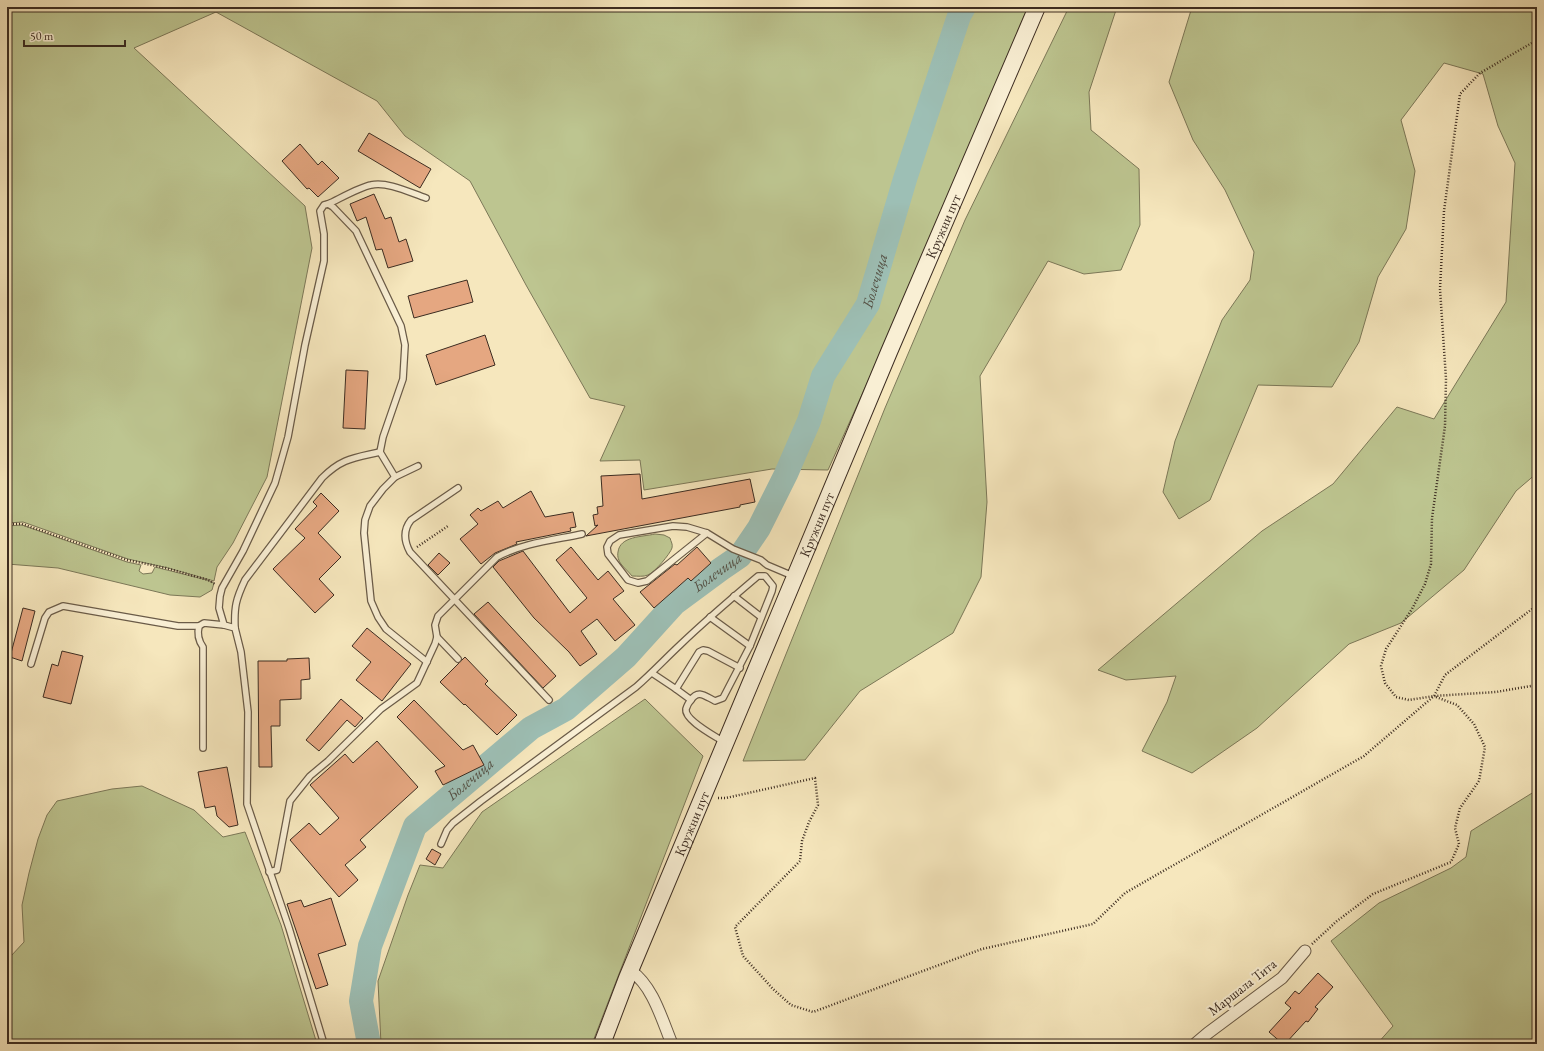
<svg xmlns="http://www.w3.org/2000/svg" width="1544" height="1051" font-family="'EB Garamond',serif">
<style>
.green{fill:#bdc590;stroke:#7c7858}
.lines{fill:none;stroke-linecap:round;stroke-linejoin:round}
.river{stroke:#9dbfb5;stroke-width:24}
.building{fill:#e5a781;stroke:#3c2c21}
.lane-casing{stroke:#6a5b48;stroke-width:8}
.street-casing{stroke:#6a5b48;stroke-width:13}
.secondary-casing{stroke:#3c2c21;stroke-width:18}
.path{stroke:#3c2c21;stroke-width:2.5;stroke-dasharray:1 2;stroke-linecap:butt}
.lane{stroke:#f9efd4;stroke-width:5.5}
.street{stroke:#f9efd4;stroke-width:11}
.secondary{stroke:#f9efd4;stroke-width:16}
.labels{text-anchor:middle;stroke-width:4;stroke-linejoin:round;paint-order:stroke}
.street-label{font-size:14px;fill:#3c2c21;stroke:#f9efd4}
.water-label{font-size:15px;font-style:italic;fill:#545146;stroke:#f9efd4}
</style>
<rect width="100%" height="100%" fill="#f6e7bd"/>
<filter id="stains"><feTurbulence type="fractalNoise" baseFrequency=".005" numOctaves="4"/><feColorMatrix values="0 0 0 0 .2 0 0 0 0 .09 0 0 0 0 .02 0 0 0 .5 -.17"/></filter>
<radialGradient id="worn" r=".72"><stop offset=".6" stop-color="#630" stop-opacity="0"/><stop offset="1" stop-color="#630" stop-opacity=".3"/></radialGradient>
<g class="green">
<path d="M7,7h1021l-97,234 -103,229 -56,-1 -128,21 -4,-30 -40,1 25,-55 -35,-8 -64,-113 -56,-104 -65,-45 -28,-35 -161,-89 -82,36 171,158 7,42 -45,229 -34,66 -16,24 -3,14 -46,-13 -40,-9 -105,-37 -16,1z"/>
<path d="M1069,7h48l-28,85 2,38 48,39 1,56 -19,45 -37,4 -36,-13 -68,115 7,126 -6,75 -28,56 -93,58 -55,69 -62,1 142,-353 80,-188z"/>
<path d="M1192,7h345v466l-21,18 -52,79 -63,53 -52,21 -92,84 -65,45 -50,-22 25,-49 9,-26 -50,4 -28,-10 164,-139 71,-47 64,-77 37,12 72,-117 9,-139 -17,-37 -15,-52 -39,-11 -43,57 14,51 -9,58 -28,48 -19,65 -27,45 -74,-2 -48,115 -31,19 -16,-27 12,-51 47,-121 28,-40 4,-28 -29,-62 -32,-50 -24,-58z"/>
<path d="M22,525l105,37 14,3 -2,6 4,3 9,-1 3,-6 52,13 7,3 -2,7 -12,7 -30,-2 -112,-27 -51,-4v-38z"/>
<path d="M655,534l9,1 6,3c1,4 3,6 2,10 -2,6 -17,24 -24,27 -5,2 -10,1 -16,1 -3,-4 -8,-8 -11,-12 -2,-3 -4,-7 -3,-12 2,-16 24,-15 37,-18z"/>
<path d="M645,699l58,57 -111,288h-211l-3,-63 30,-86 12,-30 23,3 39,-56z"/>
<path d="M142,786l52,24 29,27 22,-5 36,93 36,119h-310v-87l4,-1 13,-14 -2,-37 7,-32 9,-34 9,-24 10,-14 55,-12z"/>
<path d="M1537,790v254h-160l16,-18 -62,-85 48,-38 72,-35 15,-11 5,-26z"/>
</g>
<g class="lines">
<path class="river" id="s1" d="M369,1044l-8,-43 9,-55 45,-120 116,-98 35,-19 60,-52 49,-54 46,-34 19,-13 19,-28 27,-54 23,-53 14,-45 45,-72 37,-125 54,-163 5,-9"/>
</g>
<g class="building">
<path d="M369,133l62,36 -11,19 -62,-37z"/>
<path d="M300,144l18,21 4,-4 17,17 -21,19 -9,-9 -2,1 -25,-28z"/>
<path d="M374,194l11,25 6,-2 8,25 7,-3 7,22 -25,7 -6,-19 -6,1 -10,-33 -9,4 -7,-17z"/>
<path d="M467,280l6,22 -59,16 -6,-22z"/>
<path d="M485,335l10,30 -59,20 -10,-30z"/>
<path d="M346,370l22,1 -3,58 -22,-1z"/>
<path d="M640,474l2,25 108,-20 5,23 -15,3v2l-154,29 12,-11 -3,1 -2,-11 5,-1 -1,-7 6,-1 -2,-30z"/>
<path d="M531,491l14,26 28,-5 3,15 -6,1 1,3 -55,11 1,2 -22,9 -14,11 -21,-25 18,-15 -8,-9 8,-7 3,3 17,-10 5,7z"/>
<path d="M321,493l18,18 -21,22 23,24 -22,22 15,16 -19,18 -42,-44 32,-31 -10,-9 22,-23 -4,-4z"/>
<path d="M571,547l27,33 10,-9 16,20 -11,8 22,26 -20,16 -18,-22 -16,12 16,23 -17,12 -11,-14 -35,-34 -41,-51 6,-6 24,-10 47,62 17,-15 -31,-38z"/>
<path d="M697,547l14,16 -20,18 -3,-3 -34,30 -14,-16 35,-28 2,1z"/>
<path d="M439,553l11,10 -12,12 -10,-10z"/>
<path d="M488,602l68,74 -13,12 -69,-74z"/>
<path d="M23,608l12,3 -13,50 -12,-4z"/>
<path d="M367,628l44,36 -29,37 -26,-21 15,-18 -19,-16z"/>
<path d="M62,651l21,5 -12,48 -28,-7 9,-33 6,2z"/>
<path d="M465,657l23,24 -3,3 32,31 -20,20 -32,-31 -1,1 -24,-23z"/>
<path d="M309,658l1,21 -9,1v19l-21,1v26h-9l1,41h-13l-1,-106h29v-2z"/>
<path d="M341,699l22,19 -8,9 -8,-7 -28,31 -13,-11z"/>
<path d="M414,700l49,50 10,-5 11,20 -41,20 -8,-14 10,-5 -48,-49z"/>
<path d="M377,741l41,46 -58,53 6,7 -21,18 13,15 -19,17 -49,-57 19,-17 11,12 19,-17 -29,-33 35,-31 8,9z"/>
<path d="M227,767l11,58 -9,2 -12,-11 -2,-10 -10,2 -7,-36z"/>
<path d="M432,849l9,5 -6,11 -9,-6z"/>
<path d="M331,898l15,47 -28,9 10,31 -12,4 -29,-85 14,-4 3,7z"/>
<path d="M1318,973l15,14 -18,20 3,2 -10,13 -2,-1 -21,23h-2l-14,-12 22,-24 -6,-5 10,-12 4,3z"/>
</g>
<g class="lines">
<g class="lane-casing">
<g id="lane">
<path d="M328,204c11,-5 32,-17 43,-19 16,-4 40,8 55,13"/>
<path d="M418,466l-23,11 -12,12 -13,17 -5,14 -1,13 7,68 7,16 8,12 41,33"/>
<path d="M458,488l-47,32c-8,10 -7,21 -1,32l139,148"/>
<path d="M707,533l-60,48 -9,2 -10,-3 -20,-26 -1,-7 3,-6 9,-6 54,-9 14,1 20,6 26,16 28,11 6,5 26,11"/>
<path d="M734,596l27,21"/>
<path d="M710,617l40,29"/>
<path d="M235,628c-1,-21 1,-29 10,-48l77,-102c20,-20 32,-20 58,-26"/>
<path d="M437,637l21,22"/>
<path d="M31,664l14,-46 4,-6 14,-6 115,20h21"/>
<path d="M652,673l24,16 23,-37 4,-2 5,1 32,17"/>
<path d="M676,689l15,11c-2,2 -4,6 -5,9 -2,11 29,27 38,33"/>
<path d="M203,748v-101c-5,-7 -6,-13 -4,-21l5,-3 20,2"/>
<path d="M441,844l6,-14 6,-7 28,-22 155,-114c16,-14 30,-29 45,-43 25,-24 51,-46 77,-68h7l8,10 -1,5 -22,55 -27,52 -8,3c-10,-5 -17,-12 -24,-1"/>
<path d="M269,872l8,-2 13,-69 20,-25 18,-15 53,-52 36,-26 18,-39 2,-7 -2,-12 3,-9 59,-59c26,-14 57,-17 85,-23"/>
<path d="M324,1044l-35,-116 -42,-124 1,-92 -7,-60 -6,-24 -11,-3 -5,-17 1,-12 2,-8 21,-37 32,-68 13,-46 17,-92 19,-84v-27l-4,-23 4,-6 4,-1 5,3 23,24 45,95 4,19 -2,34 -20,58 -3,15 15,25"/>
</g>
</g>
<g class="street-casing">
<g id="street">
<path d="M631,971c22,15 31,49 41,73"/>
<path d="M1195,1044l13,-11 74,-55 23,-27"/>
</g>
</g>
<g class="secondary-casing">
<g id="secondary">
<path id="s2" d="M602,1044l25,-66 262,-626 148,-345"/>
</g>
</g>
<g class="path">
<path d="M1537,40l-57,33 -20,21 -16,117 -4,78 6,90 -1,47 -13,92 -1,46 -6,20 -13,25 -26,40 -5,17 4,17 11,14 13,3 25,-4 62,-4 41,-7"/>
<path d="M7,524h15l105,36 39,8 42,12 7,4"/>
<path d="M417,547l31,-21"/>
<path d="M718,798h8l89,-20 3,27 -9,17 -7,19 -2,20 -65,66 8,29 30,33 18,16 22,7 169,-63 111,-25 32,-31 239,-137 70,-60 11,-21 87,-66 5,-6"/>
<path d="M1312,944l25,-23 36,-27 78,-32 8,-18 -4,-16 5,-20 19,-27 6,-34 -11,-23 -17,-19 -21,-8"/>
</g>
<use href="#lane" class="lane"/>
<use href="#street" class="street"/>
<use href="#secondary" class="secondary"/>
</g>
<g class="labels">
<g class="street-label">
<text dy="5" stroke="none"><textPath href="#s2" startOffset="886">Кружни пут</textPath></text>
<text dy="5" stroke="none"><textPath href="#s2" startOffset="562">Кружни пут</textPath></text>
<text dy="5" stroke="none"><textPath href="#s2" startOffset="238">Кружни пут</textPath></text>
<text transform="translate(1242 987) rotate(-38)" y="5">Маршала Тита</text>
</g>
<g class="water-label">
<text dy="5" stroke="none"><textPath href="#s1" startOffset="960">Болечица</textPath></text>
<text dy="5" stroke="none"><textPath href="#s1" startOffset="624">Болечица</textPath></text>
<text dy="5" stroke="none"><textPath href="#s1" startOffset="300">Болечица</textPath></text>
</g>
</g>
<rect width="1544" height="1051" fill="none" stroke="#f6e7bd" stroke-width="24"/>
<rect x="8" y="8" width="1528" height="1035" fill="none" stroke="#3c2c21" stroke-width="2"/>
<rect x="12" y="12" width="1520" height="1027" fill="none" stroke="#3c2c21"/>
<path d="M24 40v6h101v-6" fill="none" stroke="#3c2c21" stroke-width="2"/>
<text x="30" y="40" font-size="12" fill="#3c2c21" stroke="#f9efd4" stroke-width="3" paint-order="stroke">50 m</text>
<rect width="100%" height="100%" filter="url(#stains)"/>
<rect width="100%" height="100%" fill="url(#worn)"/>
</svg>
